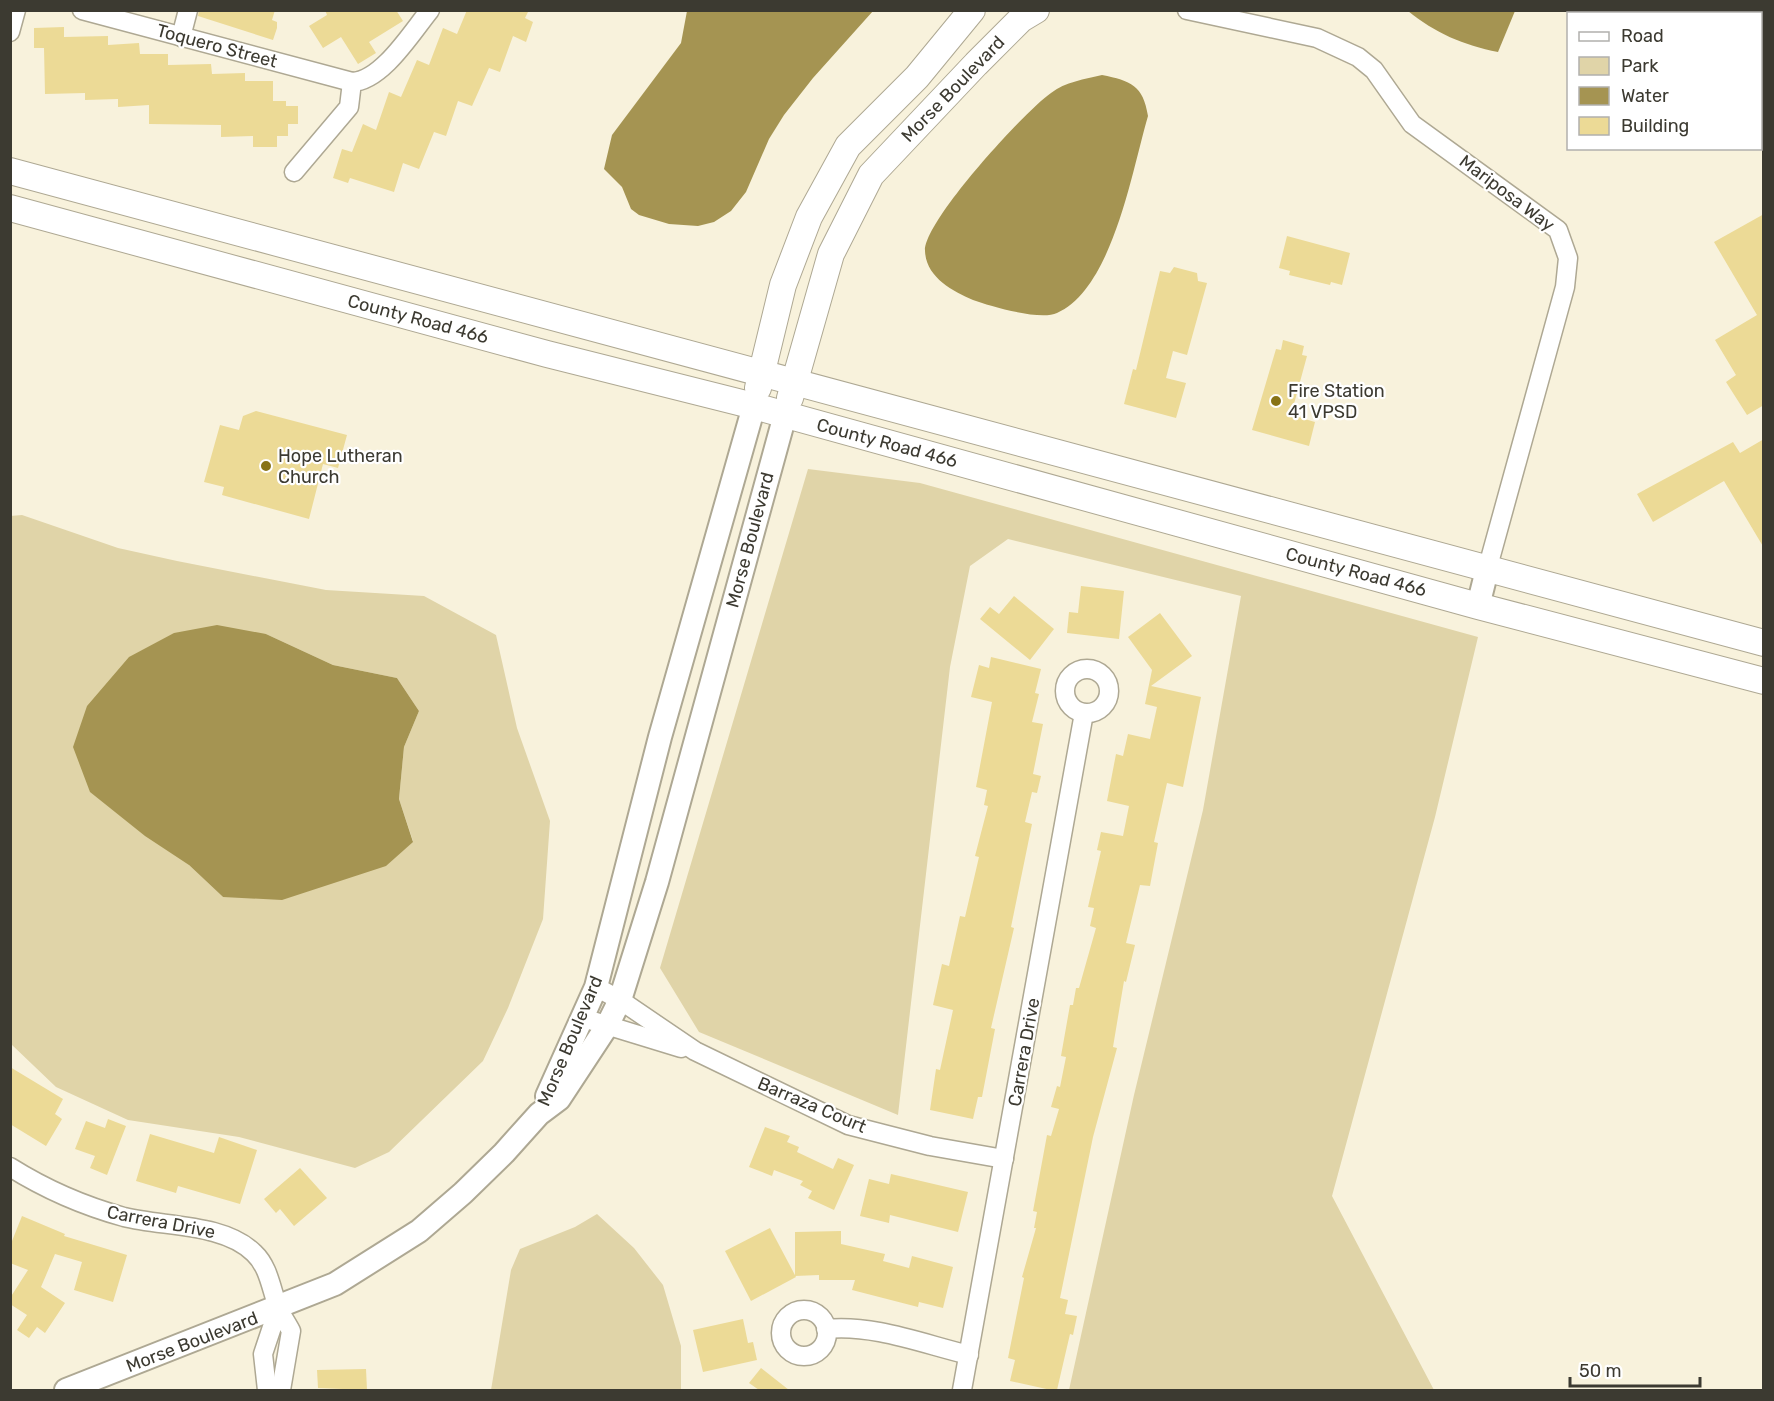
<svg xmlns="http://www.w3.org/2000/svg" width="1774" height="1401" font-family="Rubik,sans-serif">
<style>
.green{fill:#e0d4a8;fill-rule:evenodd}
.water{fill:#a59452}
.building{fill:#ecda96}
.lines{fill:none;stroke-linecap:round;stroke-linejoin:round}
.minor-casing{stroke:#aea893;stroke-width:21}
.tertiary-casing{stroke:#aea893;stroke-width:26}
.secondary-casing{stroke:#aea893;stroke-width:28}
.minor{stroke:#fff;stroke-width:18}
.tertiary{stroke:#fff;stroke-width:22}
.secondary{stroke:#fff;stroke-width:26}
.poi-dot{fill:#887316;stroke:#fff;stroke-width:2}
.labels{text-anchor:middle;stroke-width:4.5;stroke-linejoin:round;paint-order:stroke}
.street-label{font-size:18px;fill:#3c3a31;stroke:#fff}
.poi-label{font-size:18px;fill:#3c3a31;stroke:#fff;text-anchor:start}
</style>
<rect width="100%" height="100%" fill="#f8f2dc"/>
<g class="green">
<path d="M808,469l112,14 558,154 -43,180 -103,379 102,194h-365l65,-295 69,-285 38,-214 -233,-57 -38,27 -20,101 -52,448 -199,-83 -39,-64z"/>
<path d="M22,515l96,33 59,13 149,29 98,6 72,39 21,93 33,93 -7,98 -35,89 -25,53 -94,91 -34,16 -116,-31 -111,-17 -72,-33 -45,-43 -1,-528zM266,634l67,31 64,13 22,33 -15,36 -5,52 14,42 -190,56 -34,-32z"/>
<path d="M597,1214l37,34 29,37 18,61v44h-190l20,-120 9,-21 55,-22z"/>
</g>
<g class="water">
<path d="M687,11h186l-60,67 -29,37 -15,24 -23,53 -15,19 -17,11 -16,4 -29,-2 -30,-9 -8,-6 -9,-22 -18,-18 8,-34 69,-92z"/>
<path d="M1408,11h107l-17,41c-35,-7 -63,-19 -90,-41z"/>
<path d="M1102,75c29,6 41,10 46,41 -16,54 -35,172 -91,197 -17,8 -67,-7 -84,-13 -21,-9 -47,-23 -48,-49 -1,-30 100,-140 126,-158 14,-11 34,-14 51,-18z"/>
<path d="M217,625l49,9 67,31 64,13 22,33 -15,36 -5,52 14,43 -27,24 -104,34 -59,-3 -34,-32 -44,-29 -55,-44 -17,-45 14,-41 42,-49 45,-24z"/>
</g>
<g class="building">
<path d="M199,10h76l-3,10 5,2v6l-4,12 -75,-24z"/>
<path d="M325,10h71l7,11 -34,21 7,11 -18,11 -17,-27 -18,11 -14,-22 18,-11z"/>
<path d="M467,10h62l-4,8 8,4 -7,20 -13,-6 -13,36 -11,-4 -17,38 -14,-5 -12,35 -12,-4 -15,37 -16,-6 -9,29 -44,-14 -2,5 -15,-5 9,-29 10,3 11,-28 13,6 13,-38 12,5 16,-37 12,5 14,-37 14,6z"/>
<path d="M64,27v10l44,-1v9l31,-2 1,11h28v11l43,-1 1,10 33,-1v8h28v20h13v5h12v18h-10v12h-11v11h-24v-11l-32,1v-12l-72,-1v-19l-31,2v-8l-33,1v-7l-40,1 -1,-46h-10v-20z"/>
<path d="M1764,214v191l-17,10 -21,-33 10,-7 -21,-35 42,-25 -43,-73z"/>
<path d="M1287,236l63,17 -8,32 -11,-3 -1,3 -41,-10 1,-4 -11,-3z"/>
<path d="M1174,267l23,6 1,8 9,2 -20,72 -14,-4 -7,27 20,5 -10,35 -52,-14 9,-35 3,1 24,-99 10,2z"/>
<path d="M1283,340l21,6 -2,9 5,1 -16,59 24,7 -6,24 -57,-16 24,-81 5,1z"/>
<path d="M256,411l91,24 -9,33 -15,-4 -14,55 -87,-24 2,-8 -20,-5 16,-57 19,5 4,-14z"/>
<path d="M1764,439v109l-40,-67 -71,41 -16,-28 96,-52 7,11z"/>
<path d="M1081,586l43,5 -5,48 -52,-6 2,-21 9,1z"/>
<path d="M1014,596l40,33 -24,31 -50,-41 10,-12 9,7z"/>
<path d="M1160,613l32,43 -41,30 50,11 -18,90 -16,-4 -13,59 4,1 -8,43 -10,-1 -14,58 9,2 -9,37 -2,-1 -11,66 4,1 -24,89 -33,161 8,2 -3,14 12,2 -4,19 -3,-1 -13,56h-6l-41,-9 5,-21 -7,-2 16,-80 -2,-1 14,-49h-2l3,-16 -4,-1 14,-76 4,1 8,-27 -8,-2 6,-21 3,1 6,-30 -5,-1 9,-51h3l3,-17h3l17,-60 -6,-2 4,-18 -6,-1 13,-56 -4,-1 4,-18 22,4 6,-30 -22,-5 9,-47 7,2 5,-22 22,5 7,-32 -12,-3 7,-34 -24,-33z"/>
<path d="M991,657l50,12 -6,24 4,1 -7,28 11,2 -10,50 8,2 -4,17 -5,-1 -7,30 7,2 -21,103 3,1 -23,100 4,1 -13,68h-4l-5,22 -43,-9 6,-41 4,1 13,-60 -20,-5 9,-41 7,2 11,-50 5,1 14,-60 -4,-1 13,-50 -4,-1 3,-15 -11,-3 16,-85 -21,-5 8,-32 10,3z"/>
<path d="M10,1067l53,32 -8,15 7,5 -16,27 -36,-22z"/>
<path d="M108,1119l18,7 -19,49 -17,-7 5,-12 -20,-7 11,-28 19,7z"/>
<path d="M765,1127l25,9 -3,6 12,5 -2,5 36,17 5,-11 16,7 -20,45 -26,-12 4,-7 -12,-6 3,-4 -29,-11 -2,6 -23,-9z"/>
<path d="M150,1134l64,19 5,-16 38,13 -17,54 -62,-18 -2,7 -40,-12z"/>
<path d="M300,1168l27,30 -33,28 -14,-17 -4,4 -12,-14z"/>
<path d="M891,1174l77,18 -10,40 -68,-17 -1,8 -29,-7 9,-37 20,5z"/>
<path d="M22,1216l43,18 -1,2 63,19 -14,47 -39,-12 8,-28 -27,-8 -14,33 24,16 -20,30 -8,-6 -8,11 -12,-8 10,-15 -17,-11v-6l18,-28 -18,-7v-17z"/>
<path d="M770,1228l26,49 -45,24 -26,-50z"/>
<path d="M841,1231v13l44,10 -2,7 26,7 3,-12 41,11 -10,41 -24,-6 -1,5 -66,-17 3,-10h-36v-5l-24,1v-44z"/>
<path d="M743,1319l5,24 5,-1 4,18 -54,12 -10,-42z"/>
<path d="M761,1368l28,22h-30l-10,-7z"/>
<path d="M366,1369l1,21 -49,-2 -1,-18z"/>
</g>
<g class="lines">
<g class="minor-casing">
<g id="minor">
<path d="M82,10l270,72"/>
<path d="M1187,10l130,28 41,19 16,13 38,54 146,106 10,28 -3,29 -78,283"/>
<path d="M10,32l6,-22"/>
<path d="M181,37l7,-27"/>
<path d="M294,172l55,-65 3,-25c30,-1 60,-50 78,-72"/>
<circle cx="1087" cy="691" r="22"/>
<path d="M596,987l24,13 75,51 153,74 82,21 74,13"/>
<path d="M583,1018l98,30"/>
<path d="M10,1167c35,22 74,39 114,50 40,10 100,6 130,36 15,14 17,36 24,54 3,8 9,16 13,24l-10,59"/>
<circle cx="804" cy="1333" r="23"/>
<path d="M826,1329c47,-5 97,15 143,26"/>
<path d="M267,1390l-4,-36 15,-45"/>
<path d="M962,1390l122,-677"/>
</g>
</g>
<g class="tertiary-casing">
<g id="tertiary">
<path d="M1478,606l9,-36"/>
<path d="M547,1096l49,-109 64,-250 94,-331"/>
<path d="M66,1390l269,-106 84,-53 44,-38 41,-40 35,-39 20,-15 48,-73 13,-26 37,-118 128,-467"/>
</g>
</g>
<g class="secondary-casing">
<g id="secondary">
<path d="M10,171l1754,472"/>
<path d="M10,208l537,146 207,52 724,200 286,75"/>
<path d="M758,388l25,-103 26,-68 39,-71 69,-69 55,-67"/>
<path d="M790,398l41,-144 40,-79 105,-111 45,-45 15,-9"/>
</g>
</g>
<use href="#minor" class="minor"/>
<use href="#tertiary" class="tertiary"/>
<use href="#secondary" class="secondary"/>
</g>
<g class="poi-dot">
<circle cx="1276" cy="401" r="6"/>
<circle cx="266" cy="466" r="6"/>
</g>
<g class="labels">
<g class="street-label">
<text transform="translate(217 46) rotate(15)" y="6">Toquero Street</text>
<text transform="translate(953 89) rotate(-46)" y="6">Morse Boulevard</text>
<text transform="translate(1507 193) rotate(37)" y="6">Mariposa Way</text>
<text transform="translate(418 319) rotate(15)" y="6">County Road 466</text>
<text transform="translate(887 443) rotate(15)" y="6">County Road 466</text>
<text transform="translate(750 540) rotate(-75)" y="6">Morse Boulevard</text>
<text transform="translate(1356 572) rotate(15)" y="6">County Road 466</text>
<text transform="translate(570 1041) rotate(-67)" y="6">Morse Boulevard</text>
<text transform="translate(1024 1052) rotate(-80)" y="6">Carrera Drive</text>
<text transform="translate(812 1105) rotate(23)" y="6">Barraza Court</text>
<text transform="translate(161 1222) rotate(11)" y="6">Carrera Drive</text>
<text transform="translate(192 1342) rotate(-21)" y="6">Morse Boulevard</text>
</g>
<g class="poi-label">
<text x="1288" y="397">Fire Station<tspan x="1288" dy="21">41 VPSD</tspan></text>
<text x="278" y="462">Hope Lutheran<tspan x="278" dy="21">Church</tspan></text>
</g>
</g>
<rect width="1774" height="1401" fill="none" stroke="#3c3a31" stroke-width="24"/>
<rect x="1567" y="12" width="195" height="138" fill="#ffffff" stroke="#b1b0ad" stroke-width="1.5"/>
<rect x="1579" y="32" width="30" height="9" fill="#ffffff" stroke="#b1b0ad" stroke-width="1.5"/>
<text x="1621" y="42" font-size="18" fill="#3c3a31">Road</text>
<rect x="1579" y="57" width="30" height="18" fill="#e0d4a8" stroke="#b1b0ad" stroke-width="1.5"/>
<text x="1621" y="72" font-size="18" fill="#3c3a31">Park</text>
<rect x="1579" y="87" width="30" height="18" fill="#a59452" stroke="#b1b0ad" stroke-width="1.5"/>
<text x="1621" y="102" font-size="18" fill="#3c3a31">Water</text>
<rect x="1579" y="117" width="30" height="18" fill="#ecda96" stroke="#b1b0ad" stroke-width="1.5"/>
<text x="1621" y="132" font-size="18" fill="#3c3a31">Building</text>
<path d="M1570 1377v9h130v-9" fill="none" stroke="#3c3a31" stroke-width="3"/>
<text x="1579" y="1377" font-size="18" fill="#3c3a31" stroke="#ffffff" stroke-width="4.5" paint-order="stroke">50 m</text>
</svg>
